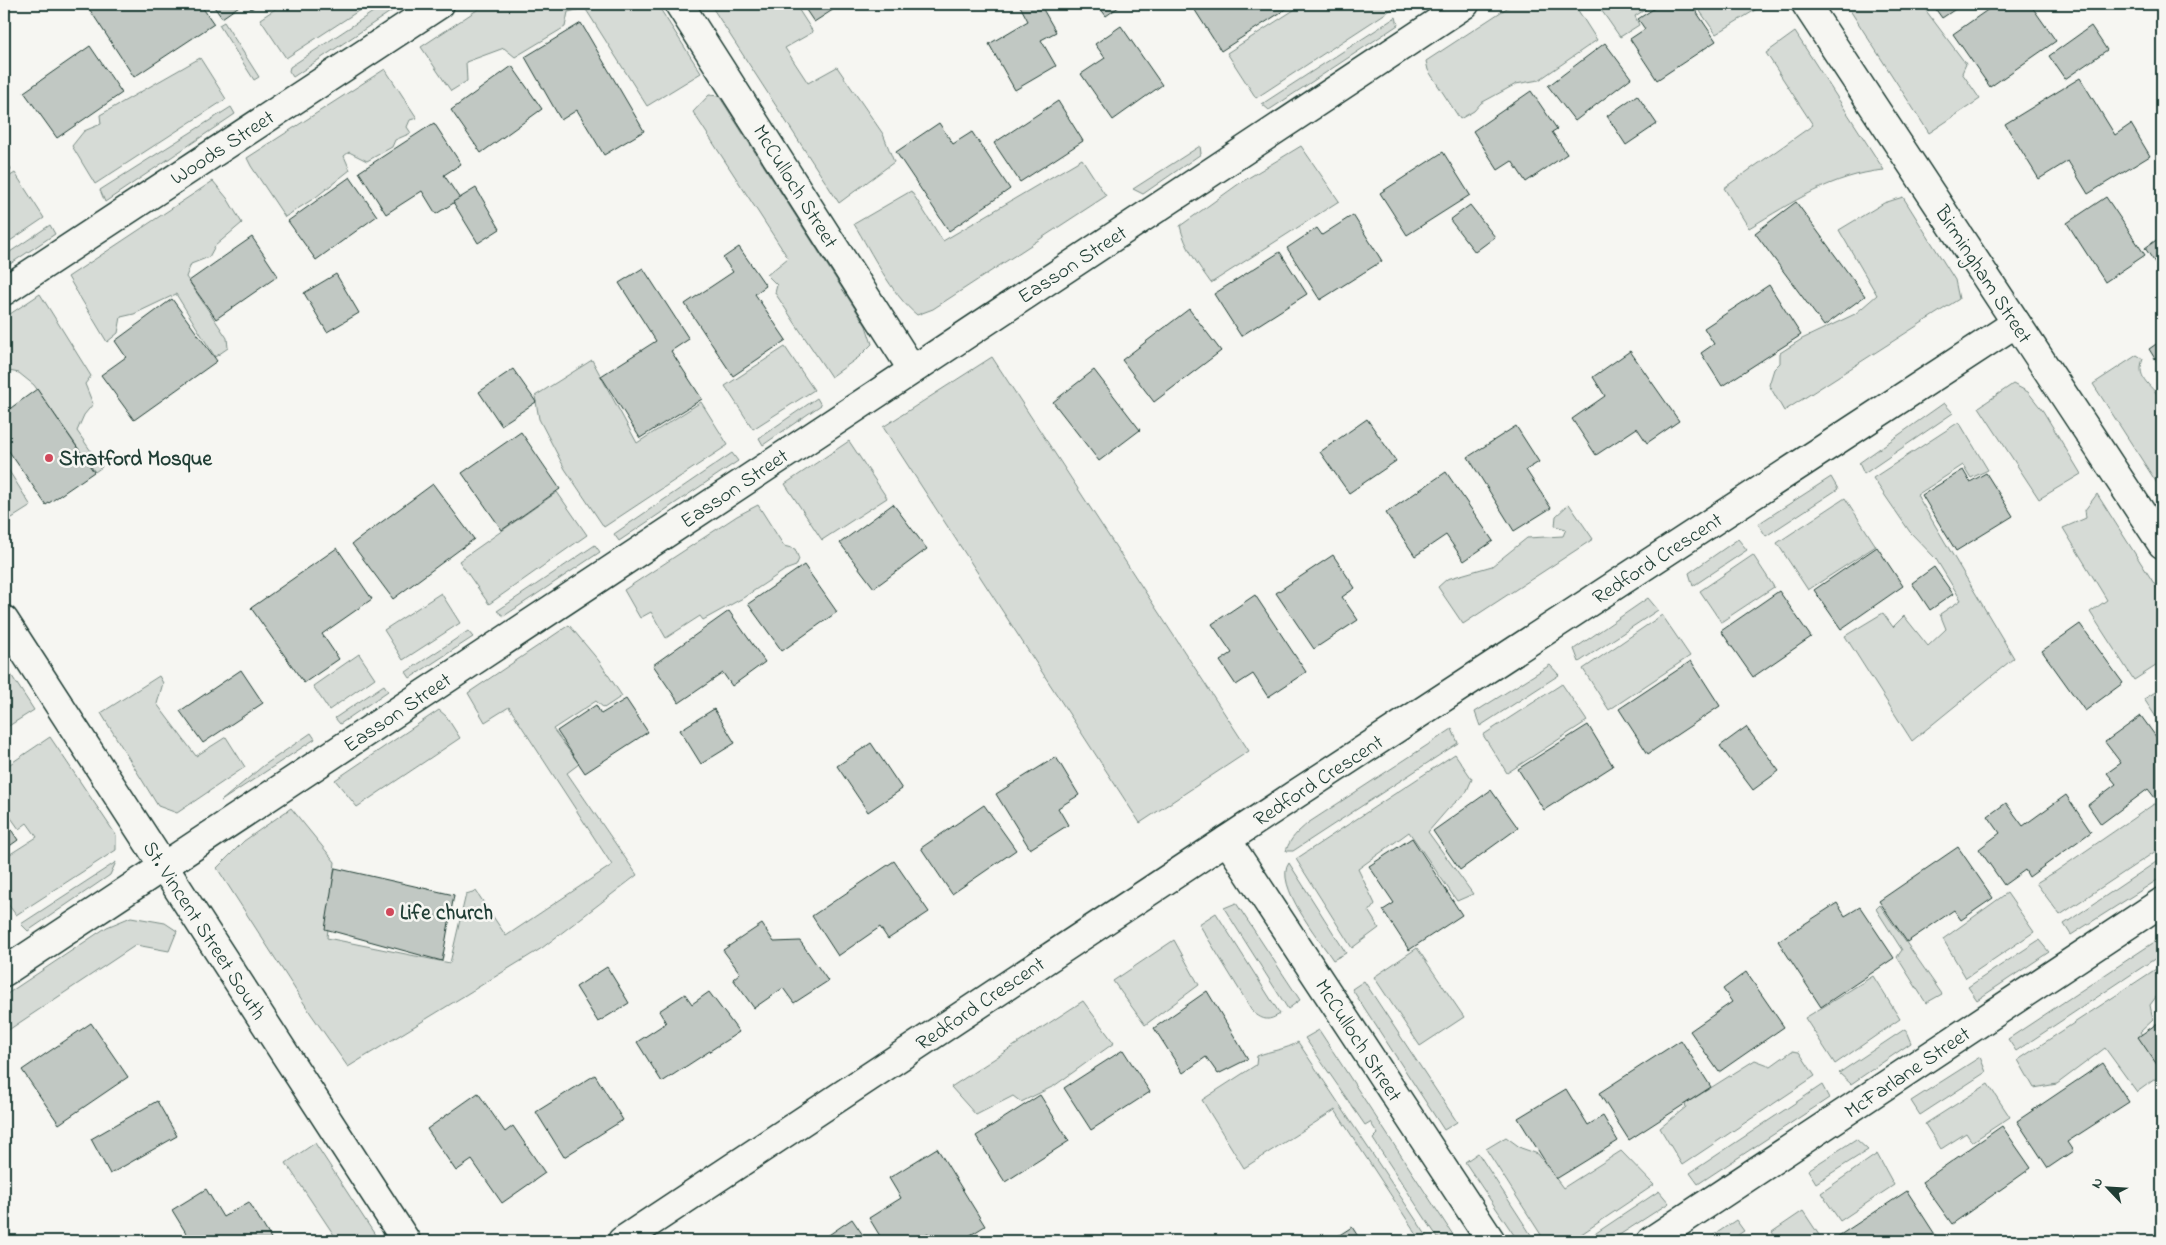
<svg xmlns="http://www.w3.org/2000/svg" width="2166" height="1245" font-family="'Indie Flower',sans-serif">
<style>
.green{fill:#d6dbd6;stroke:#7a8c85}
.building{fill:#c1c8c3;stroke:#1f3d34}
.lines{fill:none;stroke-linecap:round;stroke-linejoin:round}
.minor-casing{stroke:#1f3d34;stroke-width:31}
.minor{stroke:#f6f6f2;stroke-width:28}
.poi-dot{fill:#d1495b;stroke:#f6f6f2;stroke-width:2}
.labels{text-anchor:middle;stroke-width:5;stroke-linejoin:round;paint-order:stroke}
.street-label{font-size:21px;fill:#1f3d34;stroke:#f6f6f2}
.poi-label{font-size:21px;font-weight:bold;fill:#1f3d34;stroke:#f6f6f2;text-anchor:start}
</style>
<rect width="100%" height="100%" fill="#f6f6f2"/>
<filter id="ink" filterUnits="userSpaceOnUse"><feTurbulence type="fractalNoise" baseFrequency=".02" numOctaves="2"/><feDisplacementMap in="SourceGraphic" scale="10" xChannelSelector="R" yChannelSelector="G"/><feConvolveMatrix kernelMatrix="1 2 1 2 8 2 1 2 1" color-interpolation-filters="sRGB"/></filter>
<g filter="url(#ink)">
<g class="green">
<path d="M283,4h86l-83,54 -26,-39z"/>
<path d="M385,4h17l-109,73 -4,-6 1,-4z"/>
<path d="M486,4h171l44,69 -54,33 -62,-98 -17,4 -3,15 -50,30 -11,-9 -38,14 1,19 -16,10 -30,-44z"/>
<path d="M710,4h85l18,28 -28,16 23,35 29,-16 46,67 11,28 -55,41z"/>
<path d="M1318,4h70l4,5 -136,89 -29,-45 70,-45 16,-1z"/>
<path d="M1513,4h61l23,36 -58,40 -23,4 -35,19 -7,8 -14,8 -32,-49 -2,-9z"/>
<path d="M1597,4h57l-19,12 4,9 -19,12z"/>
<path d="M1695,4h70l-49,30z"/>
<path d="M1846,4h75l45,60 -4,9 18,26 -51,34z"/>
<path d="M1396,17l2,8 -129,85 -7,-6z"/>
<path d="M224,22l35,55 -5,3 -35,-55z"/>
<path d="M1795,32l89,138c-52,5 -91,32 -135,58l-25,-40 89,-63 -47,-72z"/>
<path d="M200,58l26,41 -131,85 -23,-38 12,-15 17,-7 -1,-9z"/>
<path d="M385,69l32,49 -7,2 -3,7 4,6 -16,7 -3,7 -25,14 -18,-9 -5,4 6,14 -34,27 -31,20 -34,-51 -4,-8z"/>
<path d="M709,95l10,1 147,230 6,18 -13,13 -28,20 -56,-84 2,-8 -10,-10 21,-17 -95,-146z"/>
<path d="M231,107l4,7 -130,88 -5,-12z"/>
<path d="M1200,146l1,8 -58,40 -10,-5z"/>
<path d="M1301,146l38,55 -128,82c-13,-18 -26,-36 -31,-57l60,-43z"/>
<path d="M1082,159l24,37 -173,113 -16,6c-26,-21 -45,-62 -63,-91l57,-33 32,50z"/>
<path d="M15,173l29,45 -40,27v-65z"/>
<path d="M213,181l14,17 15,25 -27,23 -6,11 -18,7 -5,13 41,61 1,10 -13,9 -39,-63 -42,20 -13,3 -3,16 -11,9 -39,-65z"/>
<path d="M1903,197l52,83 4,19 -175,112 -15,-26 5,-16 6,-6v-10l22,-14 53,-25 22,-19 -38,-65 45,-27z"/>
<path d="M50,225l5,9 -51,34v-12z"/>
<path d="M40,294l51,82 -6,8 8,20 -9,11 -7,16 25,36 -7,5 -61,-87 -15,-12 -15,-3v-52z"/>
<path d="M785,347l29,43 -61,39 -28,-43z"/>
<path d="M2137,355l6,4c-8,21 10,26 19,42v90l-69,-107z"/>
<path d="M992,357l257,394 -109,72 -257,-396z"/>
<path d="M592,360l45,83 64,-41 27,43 -124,82 -39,-58 -26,-50 -4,-23z"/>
<path d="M2013,384l15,8 15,19 38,63 -42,25 -60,-92z"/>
<path d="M817,398l4,7 -58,40 -4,-7z"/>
<path d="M1944,403l9,10 -89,61 -5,-11z"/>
<path d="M1959,422l29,48 -17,8 -8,-13 -46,30 97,163 -102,83 -67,-105 38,-23 10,14 11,-11 24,30 18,-17 -6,-15 21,-14 -25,-41 -26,-27 -37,-54z"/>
<path d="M849,441l38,57 -65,42 -37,-56z"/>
<path d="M732,453l6,8 -119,80 -5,-7z"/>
<path d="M4,463l27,43 -27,17z"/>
<path d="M1831,477l7,12 -72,47 -8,-12z"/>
<path d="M557,492l30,43 -98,69 -30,-43z"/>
<path d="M2097,494l65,102v66l-28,18 -44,-68 17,-12 -44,-72 23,-10 -1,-8z"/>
<path d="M1845,498l31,48 -68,44 -31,-47z"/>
<path d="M1569,504l24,35 -130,85 -25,-37 9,-8 45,-13 35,-28 36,-2 3,-7 -11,-3 1,-10z"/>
<path d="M758,505l26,41 11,3 4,10 -3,7 -11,4 -42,28 -40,22 -3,-4 -34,22 -15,-26 -11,6 -16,-28 113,-74z"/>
<path d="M1738,539l9,11 -54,36 -4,-13z"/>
<path d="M595,545l5,7 -96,64 -7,-5z"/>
<path d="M1753,555l21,32 -53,35 -21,-31z"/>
<path d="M441,593l19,30 -57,37 -19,-30z"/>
<path d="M1648,598l10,12 -79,52 -5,-13z"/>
<path d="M1662,615l28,41 -81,54 -26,-41z"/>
<path d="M569,625l30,36 23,35 -18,12 -8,-7 -43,28 26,35 -12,9 70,102 -95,73 -194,119 -37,-53 -94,-146 27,-27 47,-33 44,54 -8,76 123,25 16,-69 10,-3 30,45 106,-71 -103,-158 -24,15 -17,-29z"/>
<path d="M468,631l5,6 -63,41 -4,-6z"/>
<path d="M359,654l16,24 -46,32 -16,-24z"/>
<path d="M4,664l30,46 -30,19z"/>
<path d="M1550,665l9,10 -79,51 -5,-14z"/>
<path d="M159,676l4,7 -6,21 39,52 30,-19 19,30 -68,46 -19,-7 -57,-93z"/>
<path d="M1562,684l25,37 -80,52 -24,-38z"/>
<path d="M384,685l4,6 -48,33 -5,-6z"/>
<path d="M2162,688v34l-2,1 -16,-24z"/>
<path d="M439,710l7,6 14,22 -103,69 -22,-27z"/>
<path d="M1452,729l6,14 -165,108h-7c4,-13 12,-19 22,-28z"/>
<path d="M311,733l4,6 -94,62 42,-35z"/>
<path d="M50,737l66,98v15l-100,65 -12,-16v-41l33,-21 -10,-14 -8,6 -15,-21v-40z"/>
<path d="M1455,754l17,25 -6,14 -18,16 -20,23 45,62 -16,7 -48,-69 -51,37 17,35 -6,8 10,16 -27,20 -56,-89z"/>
<path d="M2154,804l8,1v42l-102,68 -24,-32 19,-11z"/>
<path d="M2162,858v19l-91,58 -7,-11z"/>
<path d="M116,862l-6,13 -82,56 -7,-7z"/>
<path d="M1289,863l57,90 -13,7c-13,-20 -60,-76 -44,-97z"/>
<path d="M2007,893l27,39 -68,46 -23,-39z"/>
<path d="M1236,903l64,97 -12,9 -64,-101z"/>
<path d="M1880,905l62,89 -16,9 -29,-46 5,-7 -26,-41z"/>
<path d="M1216,913l64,101c-11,7 -16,7 -27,-2l-54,-88z"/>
<path d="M131,917l34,6 12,8 -8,20 -33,-6 -132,88v-37l103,-69z"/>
<path d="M2162,937v17l-146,97 -8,-12z"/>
<path d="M1174,940l25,45 -54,40 -32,-44z"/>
<path d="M2039,940l10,12 -72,48 -9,-13z"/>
<path d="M1417,948l47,69 -44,29 -46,-69z"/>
<path d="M2162,965v28h-3l-9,12 3,15 -13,12 22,29v13l-25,18 -32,-44 -48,36 -23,4 -16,-28z"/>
<path d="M1873,976l27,43 -65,45 -30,-46z"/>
<path d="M1364,981l93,141 -13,8 -92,-141z"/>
<path d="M1083,1001l31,42 -60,43 -33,16 -8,-6 -37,19 -25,-28z"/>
<path d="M1905,1029l6,14 -60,41 -12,-11z"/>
<path d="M1319,1030l138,211h-17l-67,-102 5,-5 -8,-12 -5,3 -60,-87z"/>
<path d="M1298,1042l132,199h-9l-86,-131 -91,58 -42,-68 54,-35 1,-9c14,-6 29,-6 41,-14z"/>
<path d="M1792,1051l7,1 16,24 -133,89 -22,-37 26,-21 -1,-3 70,-44 16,6z"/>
<path d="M1980,1057l6,15 -66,43 -9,-14z"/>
<path d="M1988,1084l22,33 -38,25 -6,-9 -25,16 -16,-25z"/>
<path d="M1822,1085l7,13 -131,86 -8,-11z"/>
<path d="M1506,1137l15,11 17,6 25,34 58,-37 33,34 -83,56h-26l-59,-92z"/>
<path d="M1856,1139l12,11 -52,33 -8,-13z"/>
<path d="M315,1143l64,98h-41l-52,-78z"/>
<path d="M1478,1153l57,88h-17l-53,-79z"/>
<path d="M1877,1154l17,31 -54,36 -19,-28z"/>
<path d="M1659,1191l10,12 -59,38h-26z"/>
<path d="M1803,1211l20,30h-45l-6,-9z"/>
<path d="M1736,1220l8,11 -15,10h-24z"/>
</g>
<g class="building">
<path d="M94,4h106l14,20 -80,53 -46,-70z"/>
<path d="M212,4h30l-20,14z"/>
<path d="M247,4h11l-7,5z"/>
<path d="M802,4h40l-28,18z"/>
<path d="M1019,4h21l16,28 -15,8 15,26 -41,24 -26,-46 39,-23z"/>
<path d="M1097,4h26l-17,12z"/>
<path d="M1191,4h96l2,3 -68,44z"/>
<path d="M1661,4h30l25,37 -59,39 -27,-41 15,-10 -7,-10z"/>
<path d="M1932,4h31l-21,14z"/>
<path d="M1996,4h34l26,37 -66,46 -37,-53z"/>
<path d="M581,23l63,108 -40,24 -27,-45 -16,10 -36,-63z"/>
<path d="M1121,26l41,59 -49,35 -32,-46 24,-16 -10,-14z"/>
<path d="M2091,26l16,24 -42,29 -16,-23z"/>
<path d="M1605,43l26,35 -56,43 -27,-35z"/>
<path d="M90,46l32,47 -65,45 -33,-46z"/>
<path d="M512,66l30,43 -61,44 -30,-43z"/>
<path d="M2080,78l35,57 16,-11 19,32 -62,38 -20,-33 -29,18 -34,-55z"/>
<path d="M1531,91l26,38 -5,3 15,22 -41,28 -14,-21 -14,9 -25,-39z"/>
<path d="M1637,95l20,29 -31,21 -19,-29z"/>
<path d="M1058,101l25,40 -63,41 -26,-39z"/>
<path d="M434,123l27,41 -17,11 16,24 -24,15 -14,-23 -36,23 -27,-42z"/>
<path d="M939,123l14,21 19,-12 38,57 -61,42 -53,-79z"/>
<path d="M1443,152l27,43 -63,40 -27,-42z"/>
<path d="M4,157l7,12 -7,4z"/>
<path d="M350,177l27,39 -61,44 -28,-39z"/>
<path d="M476,188l24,41 -22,14 -25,-41z"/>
<path d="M2106,197l39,58 -40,27 -38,-59z"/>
<path d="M1796,202l69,94 -41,30 -69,-93z"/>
<path d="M1470,205l25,32 -20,15 -25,-32z"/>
<path d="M1353,215l29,46 -62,39 -33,-52 30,-20 5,7z"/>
<path d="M2162,236v37l-17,-25z"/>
<path d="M252,237l26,39 -62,43 -27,-38z"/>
<path d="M739,247l27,39 -11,8 31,46 -53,36 -48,-72 48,-32 -10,-14z"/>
<path d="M1280,252l27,42 -66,42 -27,-42z"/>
<path d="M643,268l46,71 -18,12 31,48 -62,39 -39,-62 55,-35 -37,-58z"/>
<path d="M336,274l23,39 -32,19 -23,-39z"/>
<path d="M1769,285l32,50 -79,51 -21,-33 13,-9 -10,-16z"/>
<path d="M172,299l45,62 -83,59 -33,-45 25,-18 -11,-16z"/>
<path d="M1189,309l32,42 -67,51 -32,-42z"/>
<path d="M2162,340v30l-13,-21z"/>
<path d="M1630,351l49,70 -32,22 -10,-15 -41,27 -24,-36 33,-23 -12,-19z"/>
<path d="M513,369l23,33 -35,23 -22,-33z"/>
<path d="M1094,370l46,60 -41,31 -46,-59z"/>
<path d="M37,389l57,83 -48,33 -42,-61v-31z"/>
<path d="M1367,419l29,42 -47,32 -29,-41z"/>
<path d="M1516,426l23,36 -13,8 25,38 -37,23 -46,-74z"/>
<path d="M521,432l39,57 -58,41 -40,-57z"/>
<path d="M1963,470l7,12 16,-9 27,43 -57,35 -34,-56z"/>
<path d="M1446,472l47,69 -29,20 -18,-26 -31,21 -29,-43z"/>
<path d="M433,484l41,55 -81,60 -41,-55z"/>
<path d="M893,504l34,45 -53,39 -34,-45z"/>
<path d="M1877,547l26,39 -62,43 -27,-39z"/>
<path d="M337,548l35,51 -50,35 17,25 -35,24 -53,-75z"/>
<path d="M1333,555l22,33 -13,9 16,23 -44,29 -38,-56z"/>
<path d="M804,565l33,47 -55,39 -34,-47z"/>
<path d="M1934,567l19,27 -23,16 -18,-27z"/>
<path d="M1779,591l32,46 -58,40 -32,-46z"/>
<path d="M1255,595l51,77 -38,25 -15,-23 -17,11 -16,-24 12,-8 -20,-29z"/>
<path d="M729,611l36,51 -33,24 -9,-13 -44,30 -26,-38z"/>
<path d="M2080,624l43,59 -38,28 -43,-60z"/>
<path d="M1691,661l29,45 -72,48 -29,-45z"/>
<path d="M241,670l22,33 -60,40 -23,-32z"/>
<path d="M626,699l22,33 -63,41 -28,-42 39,-26 5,9z"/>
<path d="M714,709l21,34 -34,21 -21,-34z"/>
<path d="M2141,716l21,29v47l-7,6 -7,-9 -47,35 -13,-19 28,-21 -9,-11 14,-10 -16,-21z"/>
<path d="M1588,725l25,41 -69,44 -26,-41z"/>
<path d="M1746,727l33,44 -26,19 -33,-44z"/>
<path d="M871,743l31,46 -34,23 -31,-46z"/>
<path d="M1056,757l23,38 -21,13 10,17 -38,24 -34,-55z"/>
<path d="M1491,790l27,38 -58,42 -27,-39z"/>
<path d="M2066,795l25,37 -62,45 -4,-7 -21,15 -25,-36 21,-16 -12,-17 18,-13 17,23z"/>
<path d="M984,805l32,45 -64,44 -31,-46z"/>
<path d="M4,819l14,21 -14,10z"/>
<path d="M1412,838l50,77 -53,35 -26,-40 11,-7 -25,-37z"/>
<path d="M1958,847l35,51 -32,22 -7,-10 -47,32 -28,-41z"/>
<path d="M894,861l35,51 -41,27 -8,-12 -42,29 -26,-40z"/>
<path d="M335,868l119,27 -12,66 -117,-32z"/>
<path d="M1837,903l8,13 15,-9 34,51 -73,49 -43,-66z"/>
<path d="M762,924l12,18 26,-1 28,40 -34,22 -11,-15 -29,20 -21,-29 7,-6 -17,-23z"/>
<path d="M607,967l22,36 -31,19 -22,-35z"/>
<path d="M1746,972l38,55 -65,45 -29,-41 42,-29 -9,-13z"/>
<path d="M1207,991l41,68 -30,15 -12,-17 -23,16 -29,-45z"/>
<path d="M709,992l30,40 -77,50 -25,-40 29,-19 -7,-12 26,-17 7,10z"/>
<path d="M2162,1020v52l-24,-35z"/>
<path d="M91,1023l37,54 -69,47 -37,-54z"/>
<path d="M1681,1040l30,47 -82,53 -30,-47z"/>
<path d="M1123,1050l27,42 -59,38 -27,-42z"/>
<path d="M2103,1063l26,39 -62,40 6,9 -25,17 -31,-47z"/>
<path d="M595,1075l28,45 -59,37 -28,-45z"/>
<path d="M1566,1089l22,36 15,-9 15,25 -62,38 -38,-61z"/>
<path d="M478,1093l27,39 8,-6 32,47 -43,30 -30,-43 -16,11 -29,-42z"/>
<path d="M1040,1095l29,46 -64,41 -29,-46z"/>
<path d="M157,1101l20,35 -67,38 -19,-35z"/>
<path d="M2002,1126l29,42 -79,56 -30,-42z"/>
<path d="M937,1148l48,78 -24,15h-28l-5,-8 -14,8h-31l-14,-23 32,-20 -12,-20z"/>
<path d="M206,1189l17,28 26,-15 23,38 -81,1 -19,-31z"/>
<path d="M1907,1191l29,45 -8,5h-88l-3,-4z"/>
<path d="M852,1219l15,22h-47z"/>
<path d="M1352,1227l9,14h-31z"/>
</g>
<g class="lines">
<g class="minor-casing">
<g id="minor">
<path d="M679,4l233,365"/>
<path d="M1806,4l356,540"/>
<path d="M4,291l436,-287"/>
<path d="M4,620l402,621"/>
<path d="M1227,840l264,401"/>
<path d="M4,972l1461,-968"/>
<path d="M622,1241l674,-447 720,-471"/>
<path d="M1651,1241l511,-339"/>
</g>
</g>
<use href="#minor" class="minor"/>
</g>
</g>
<g class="poi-dot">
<circle cx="49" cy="458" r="5"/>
<circle cx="390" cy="912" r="5"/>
</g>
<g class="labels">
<g class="street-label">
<text transform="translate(222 147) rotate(-33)" y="7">Woods Street</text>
<text transform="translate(796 186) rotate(58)" y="7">McCulloch Street</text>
<text transform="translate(1072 264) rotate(-33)" y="7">Easson Street</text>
<text transform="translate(1984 274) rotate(57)" y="7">Birmingham Street</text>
<text transform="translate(734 488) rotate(-34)" y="7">Easson Street</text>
<text transform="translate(1657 558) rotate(-33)" y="7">Redford Crescent</text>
<text transform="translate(397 712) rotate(-34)" y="7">Easson Street</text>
<text transform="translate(1318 780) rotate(-33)" y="7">Redford Crescent</text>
<text transform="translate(205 930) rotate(57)" y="7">St. Vincent Street South</text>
<text transform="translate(980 1003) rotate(-34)" y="7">Redford Crescent</text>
<text transform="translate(1359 1040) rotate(57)" y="7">McCulloch Street</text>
<text transform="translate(1907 1072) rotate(-34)" y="7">McFarlane Street</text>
</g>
<g class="poi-label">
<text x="59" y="465">Stratford Mosque</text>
<text x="400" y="919">Life church</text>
</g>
</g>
<rect width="2166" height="1245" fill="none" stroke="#f6f6f2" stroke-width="20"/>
<rect x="10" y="10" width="2146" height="1225" fill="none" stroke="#1f3d34" stroke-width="2" filter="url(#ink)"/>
<g transform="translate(2108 1188) rotate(295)" stroke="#f6f6f2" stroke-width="4" paint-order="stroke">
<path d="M0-4L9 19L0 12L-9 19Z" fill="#1f3d34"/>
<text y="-8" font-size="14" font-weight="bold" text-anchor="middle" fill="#1f3d34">N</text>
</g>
</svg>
